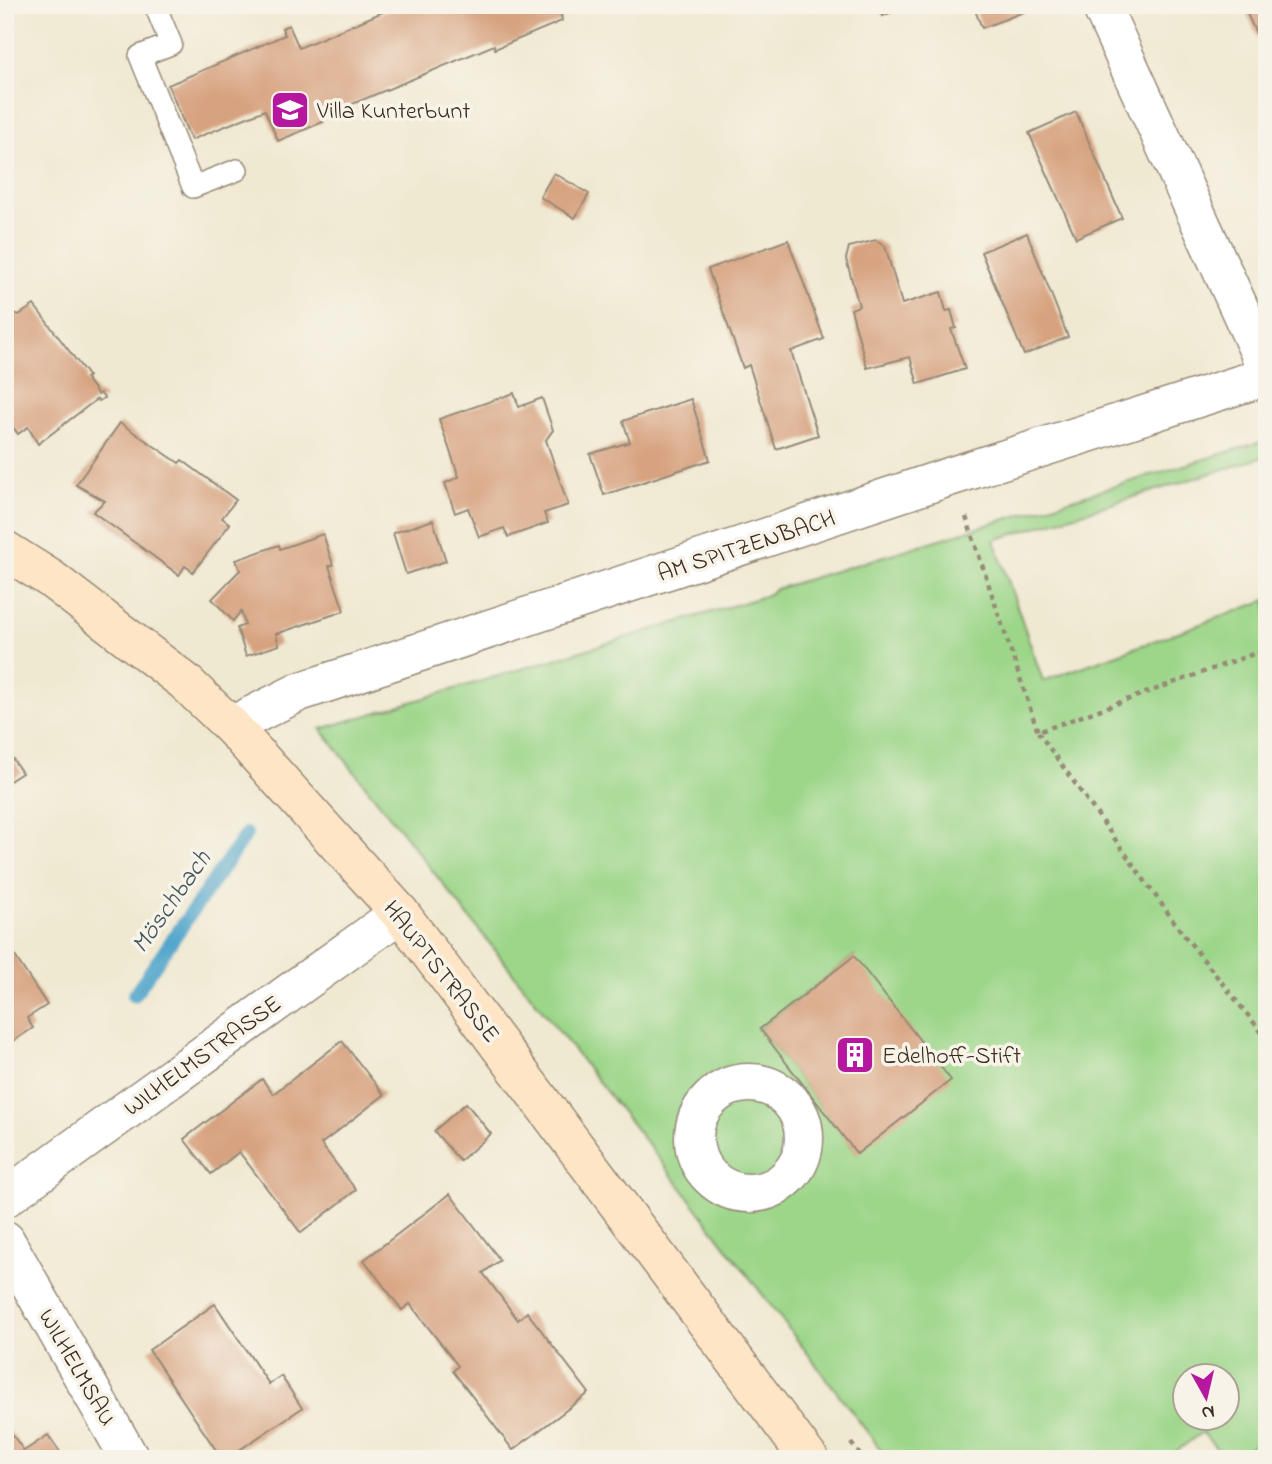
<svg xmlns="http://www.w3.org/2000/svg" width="1272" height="1464" font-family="'Indie Flower',sans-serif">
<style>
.green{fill:#9cd689;stroke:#6c8054;stroke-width:2;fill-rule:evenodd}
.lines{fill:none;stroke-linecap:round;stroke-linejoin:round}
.stream{stroke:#4fa4cb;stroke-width:14}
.building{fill:#d7a27f}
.lane-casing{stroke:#968a78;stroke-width:24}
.street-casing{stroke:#968a78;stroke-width:41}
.secondary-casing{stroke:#968a78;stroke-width:41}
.path{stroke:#968a78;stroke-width:4.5;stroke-dasharray:5 5;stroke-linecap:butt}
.lane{stroke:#fff;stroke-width:21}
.street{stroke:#fff;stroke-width:38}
.secondary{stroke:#fee5c5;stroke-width:38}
.labels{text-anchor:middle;stroke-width:7;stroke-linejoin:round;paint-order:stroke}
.poi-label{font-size:24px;fill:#3b2a1e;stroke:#f7f3e8;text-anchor:start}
.street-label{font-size:24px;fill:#3b2a1e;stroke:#f7f3e8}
.water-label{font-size:26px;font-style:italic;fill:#42555b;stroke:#f7f3e8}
</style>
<rect width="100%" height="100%" fill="#f7f3e8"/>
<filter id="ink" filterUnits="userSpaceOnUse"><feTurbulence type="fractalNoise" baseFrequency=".0143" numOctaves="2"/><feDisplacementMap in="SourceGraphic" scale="14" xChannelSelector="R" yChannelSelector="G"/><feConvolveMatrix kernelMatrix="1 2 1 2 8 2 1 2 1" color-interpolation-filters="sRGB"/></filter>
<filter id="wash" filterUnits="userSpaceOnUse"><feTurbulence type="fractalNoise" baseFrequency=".00686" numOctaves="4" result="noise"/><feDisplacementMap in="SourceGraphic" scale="28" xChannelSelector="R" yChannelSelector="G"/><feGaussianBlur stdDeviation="1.57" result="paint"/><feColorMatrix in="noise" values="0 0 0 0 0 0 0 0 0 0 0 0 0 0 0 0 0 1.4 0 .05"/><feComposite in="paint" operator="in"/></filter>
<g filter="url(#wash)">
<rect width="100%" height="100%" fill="#f0e9d2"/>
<path class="green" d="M1267,440v16l-273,84 49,141 224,-81v833l-30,26h-11l-24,-27 -36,27h-278l-228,-299 -339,-431 444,-133 11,-7zM854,956l3,197 -97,-124zM1184,1376h42v42h-42z"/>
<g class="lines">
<path class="stream" d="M134,995l112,-161"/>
</g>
<g id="blocks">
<g class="building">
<path d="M399,5h160l3,16 -67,28 -1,-4 -173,72 2,5 -45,19 -13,-31 -74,30 -23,-55 117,-50 -3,-7 7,-3 10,23z"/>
<path d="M878,5h29l-24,11z"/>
<path d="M973,5h69l-60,23z"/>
<path d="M1243,5h24v31l-8,4z"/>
<path d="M1076,112l46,106 -46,20 -47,-105z"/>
<path d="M554,173l35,21 -14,24 -35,-21z"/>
<path d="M1027,233l41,104 -44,18 -43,-103z"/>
<path d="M788,240l36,99 -33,12 27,84 -42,14 -27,-84 -6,3 -35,-99z"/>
<path d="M876,240l9,6 17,58 39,-12 5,19 5,-1 5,18 -5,1 14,40 -47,15 -8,-27 -43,11 -16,-59 8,-3 -13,-47 3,-12z"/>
<path d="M34,305l52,68 2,3 -2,2 12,17 2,-2 4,5 -5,3 -2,-2 -59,45 -10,-17 -10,7 -11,-15 3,-2 -5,-6v-95l9,-3 5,2z"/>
<path d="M514,393l5,14 23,-9 11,32 -7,10 22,65 -24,8 4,10 -40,14 -4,-9 -25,9 -11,-29 -13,5 -10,-30 14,-6 -20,-58z"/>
<path d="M691,399l19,61 -106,35 -14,-41 40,-12 -7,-21z"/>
<path d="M120,423l59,40 3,-3 54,40 -14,18 8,6 -37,48 -8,-6 -6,9 -86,-63 12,-11 -29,-16z"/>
<path d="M433,520l13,41 -40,13 -13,-41z"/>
<path d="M323,534l10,31 -4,1 15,45 -68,23 3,11 -33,11 -9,-28 8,-3 -4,-14 -8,10 -21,-22 28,-29 -4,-10 43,-15 1,4z"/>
<path d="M5,747l17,26 -17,11z"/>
<path d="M5,941l42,64 -20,13 6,10 -23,15 -5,-6z"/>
<path d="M854,956l97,124 -94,74 -97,-125z"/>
<path d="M342,1041l42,54 -63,49 35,46 -55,43 -62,-81 -28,22 -27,-35 78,-60 11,15z"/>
<path d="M466,1103l25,31 -31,27 -26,-30z"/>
<path d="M450,1194l50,66 -17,13 35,47 9,-8 62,81 -76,57 -60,-79 5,-5 -48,-62 -8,6 -38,-50z"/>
<path d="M215,1304l54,80 12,-8 21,32 -76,51h-4l-73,-109z"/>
<path d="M5,1424l19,27 24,-16 17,24h-60z"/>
</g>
</g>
</g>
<g filter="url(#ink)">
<use href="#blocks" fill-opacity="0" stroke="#968a78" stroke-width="2"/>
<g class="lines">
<g class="lane-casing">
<path id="lane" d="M155,5l16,39 -31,12 53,131 44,-17"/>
</g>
<g class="street-casing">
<g id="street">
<path d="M1101,5l166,364"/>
<path d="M231,726l68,-34 653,-216 315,-100"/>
<circle cx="749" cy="1138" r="55"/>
<path d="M5,1198l395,-285"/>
<path d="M5,1240l125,219"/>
</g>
</g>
<g class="secondary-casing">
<path id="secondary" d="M5,550l46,29 133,102 47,45 169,187 409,546"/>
</g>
<g class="path">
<path d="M966,517l72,215 229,-83"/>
<path d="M1038,732l145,202 84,105"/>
<path d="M851,1443l12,16"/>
</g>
<use href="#lane" class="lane"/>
<use href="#street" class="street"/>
<use href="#secondary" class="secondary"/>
</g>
</g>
<defs>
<g id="school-square" transform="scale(2.0125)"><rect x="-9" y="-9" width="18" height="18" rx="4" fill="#b5179e" stroke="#f7f3e8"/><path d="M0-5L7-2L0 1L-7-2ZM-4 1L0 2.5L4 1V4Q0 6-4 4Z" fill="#fff"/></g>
<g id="building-square" transform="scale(2.0125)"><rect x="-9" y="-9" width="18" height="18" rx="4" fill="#b5179e" stroke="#f7f3e8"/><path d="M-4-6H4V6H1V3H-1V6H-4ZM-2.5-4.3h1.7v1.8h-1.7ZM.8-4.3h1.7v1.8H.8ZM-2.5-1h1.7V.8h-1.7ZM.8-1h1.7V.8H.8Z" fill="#fff"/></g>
</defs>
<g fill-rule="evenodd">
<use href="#school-square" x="290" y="110"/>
<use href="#building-square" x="855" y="1055"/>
</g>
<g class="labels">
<g class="poi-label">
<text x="317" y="118">Villa Kunterbunt</text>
<text x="882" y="1063">Edelhoff-Stift</text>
</g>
<g class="street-label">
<text transform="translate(746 545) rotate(-18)" y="8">AM SPITZENBACH</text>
<text transform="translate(442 971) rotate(52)" y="8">HAUPTSTRASSE</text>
<text transform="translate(202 1055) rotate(-36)" y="8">WILHELMSTRASSE</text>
<text transform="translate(78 1367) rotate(60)" y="8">WILHELMSAU</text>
</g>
<g class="water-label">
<text transform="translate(170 901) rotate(-55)" y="9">Möschbach</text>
</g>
</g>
<rect width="1272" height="1464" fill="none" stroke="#f7f3e8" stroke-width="28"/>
<g transform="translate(1206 1397) rotate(172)"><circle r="33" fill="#f7f3e8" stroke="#aca397" stroke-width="2"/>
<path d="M0-5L12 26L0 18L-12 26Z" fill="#b5179e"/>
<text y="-10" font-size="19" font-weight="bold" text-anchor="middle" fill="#3b2a1e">N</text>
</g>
</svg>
